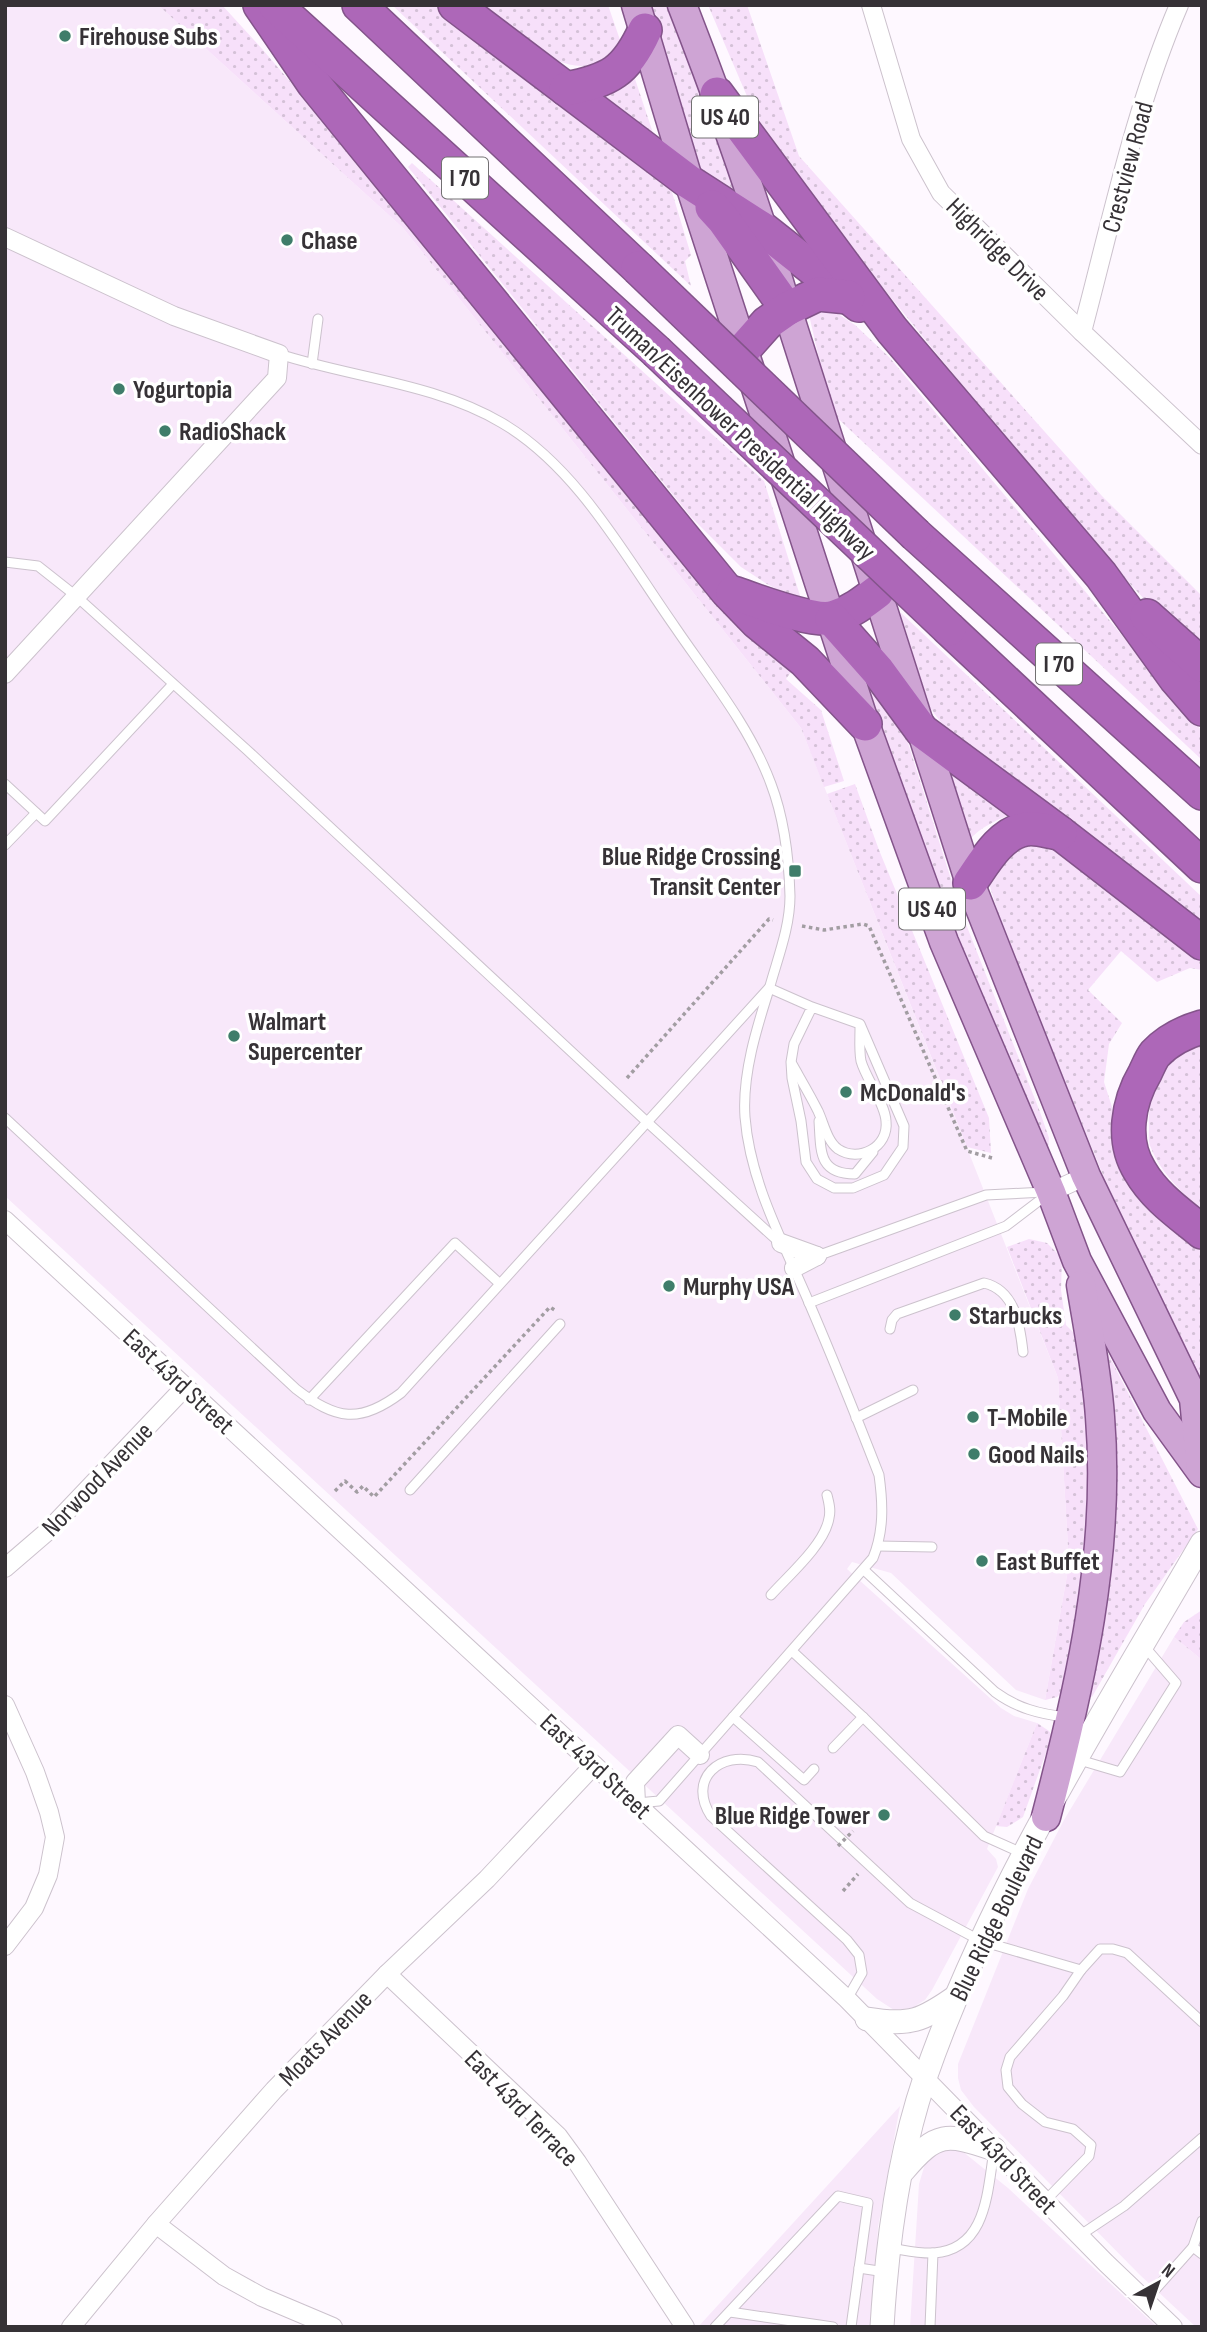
<svg xmlns="http://www.w3.org/2000/svg" width="1207" height="2332" font-family="'Sofia Sans Condensed',sans-serif">
<style>
.built{fill:#f8e8fa}
.grass{fill:url(#grass-dots)}
.lines{fill:none;stroke-linecap:round;stroke-linejoin:round}
.service-casing{stroke:#ccc2cd;stroke-width:11}
.minor-casing{stroke:#ccc2cd;stroke-width:20}
.tertiary-casing{stroke:#ccc2cd;stroke-width:25}
.primary-casing{stroke:#83548a;stroke-width:31}
.motorway-casing{stroke:#83548a;stroke-width:36}
.path{stroke:#a29da2;stroke-width:3.5;stroke-dasharray:3.5 3.5;stroke-linecap:butt}
.service{stroke:#fff;stroke-width:9}
.minor{stroke:#fff;stroke-width:18}
.tertiary{stroke:#fff;stroke-width:23}
.primary{stroke:#cea4d4;stroke-width:28}
.motorway{stroke:#ad67b8;stroke-width:33}
.motorway-bridge-casing{stroke:#83548a;stroke-width:36;stroke-linecap:butt}
.path-bridge{stroke:#a29da2;stroke-width:3.5;stroke-dasharray:3.5 3.5;stroke-linecap:butt}
.motorway-bridge{stroke:#ad67b8;stroke-width:33}
.poi-dot{fill:#3f7d6a;stroke:#fff;stroke-width:2.5}
.labels{text-anchor:middle;stroke-width:7;stroke-linejoin:round;paint-order:stroke}
.shield{fill:#fff;stroke:#727072;stroke-width:2}
.shield-label{font-size:24px;font-weight:bold;fill:#363236}
.poi-label{font-size:26px;font-weight:bold;fill:#363236;stroke:#fff;text-anchor:start}
.street-label{font-size:26px;fill:#363236;stroke:#fff}
</style>
<defs>
<pattern id="grass-dots" width="8" height="8" patternUnits="userSpaceOnUse" patternTransform="scale(1.75)"><rect width="8" height="8" fill="#f7e0fa"/><path d="M2 2h.1M6 6h.1" fill="none" stroke="#d4c1d7" stroke-width="1.8" stroke-linecap="round"/></pattern>
</defs>
<rect width="100%" height="100%" fill="#fef8ff"/>
<g class="built">
<path d="M5,5h153l245,223 398,500 257,650 11,186 -24,136 -29,-10 -125,-117 -39,-11 -5,7 154,139 13,8 23,7 -50,126 9,10 2,8 -66,123 -7,10 -13,8 -18,2 -17,-11 -872,-803z"/>
<path d="M1174,1637l28,23v667h-6l-56,-52 -166,-168 -13,-17 -3,-12v-14l70,-175 36,-69z"/>
<path d="M900,2106l-22,121 -6,100h-174z"/>
<path d="M957,2147l51,41 149,139h-247l9,-143 6,-20 8,-11z"/>
</g>
<g class="grass">
<path d="M158,5h64l41,45 530,619 -7,10 35,31 23,71 -20,6 -23,-59 -398,-500z"/>
<path d="M392,5h42l232,176 5,8 20,66 -6,6 6,25z"/>
<path d="M482,5h126l12,35c-18,26 -35,32 -64,20z"/>
<path d="M647,5h19l46,119 27,78 -40,-29z"/>
<path d="M708,5h39l52,151 303,340 100,100v56l-56,-51 -58,-62 -311,-381 -13,-22z"/>
<path d="M633,73l23,69 -72,-53z"/>
<path d="M412,163l352,318 38,121 -35,-18 -26,-17 -50,-50 -283,-350z"/>
<path d="M813,307l22,5 20,13 34,32 313,374v29l-371,-348 -21,-93v-8z"/>
<path d="M900,612l302,285v24l-255,-191 -17,-22z"/>
<path d="M860,656l42,68 60,190 78,198 9,26 -1,14h-4l-164,-406z"/>
<path d="M940,753l80,59c-21,6 -38,14 -53,30z"/>
<path d="M855,784l24,66 110,268 2,35 -24,-6 -140,-353z"/>
<path d="M1019,842l29,3 154,113v12l-12,-2 -33,14 -36,-31 -33,39 34,33 -13,21 -5,38 16,50 82,104v160l-90,-199 -108,-264 -16,-53z"/>
<path d="M1202,1044v166c-20,-17 -41,-37 -51,-62 -3,-6 -2,-14 -2,-21 -2,-34 15,-76 53,-83z"/>
<path d="M1029,1239l18,4 15,15 -1,32 5,35 14,14 13,108 -4,113 -26,131 -6,6 -12,3 24,-136 -11,-186 -51,-131z"/>
<path d="M1101,1340l97,189 -53,75 -53,93 -8,-3z"/>
<path d="M1202,1610v50l-28,-23 10,-15z"/>
<path d="M1037,1723l12,8 3,5 -29,81 -16,10 -11,-1z"/>
</g>
<g class="lines">
<g class="service-casing">
<g id="service">
<path d="M279,354c74,24 155,29 223,69 76,45 123,133 173,204 34,50 75,100 96,157 13,34 18,76 19,112 0,31 -12,61 -20,90 -13,41 -28,88 -25,131 5,64 37,123 62,181 25,58 49,118 72,177 4,29 5,56 -6,83l-214,243 -22,2"/>
<path d="M312,364l6,-45"/>
<path d="M5,562l33,4 38,30 171,154 400,372 133,121"/>
<path d="M5,784l40,37 128,-137"/>
<path d="M5,845l31,-32"/>
<path d="M769,988l43,19 48,17 44,102 -1,21 -19,28 -31,13h-19l-17,-9 -11,-17 -5,-41 -9,-43 -1,-16 3,-18 18,-37"/>
<path d="M792,1064c9,16 18,31 26,47 6,13 9,30 20,38 21,14 51,-2 48,-28 -1,-18 -20,-42 -25,-60 -2,-10 -1,-23 -1,-33"/>
<path d="M5,1118l291,271c40,31 64,35 105,4l367,-404"/>
<path d="M819,1121c2,30 -1,53 36,53l18,-22"/>
<path d="M817,1256l169,-61 59,-3"/>
<path d="M809,1303l197,-77 42,-32"/>
<path d="M890,1329l2,-9 5,-6 87,-31c31,7 36,42 39,69"/>
<path d="M309,1400l146,-157 44,40"/>
<path d="M856,1418l57,-28"/>
<path d="M410,1490l150,-166"/>
<path d="M878,1546l54,1"/>
<path d="M864,1570l131,122c22,16 44,22 71,25"/>
<path d="M771,1595c18,-20 54,-51 58,-77 2,-8 0,-15 -2,-23"/>
<path d="M792,1651l71,66 121,119 40,18"/>
<path d="M733,1717l71,63 10,-11"/>
<path d="M833,1748l30,-31"/>
<path d="M1076,1759l44,13 56,-89 -32,-37"/>
<path d="M847,1999l15,-26 -3,-18 -12,-15 -136,-124c-24,-37 9,-66 47,-54l152,141 71,38 100,29 19,-21h13l14,4 75,69"/>
<path d="M1045,2201l44,-45 2,-11 -18,-16 -28,-7 -23,-18 -14,-17 -2,-17 4,-13 53,-61 18,-26"/>
<path d="M1079,2236l45,-30 78,-68"/>
<path d="M1193,2247l9,7"/>
<path d="M890,2248c14,2 30,6 44,5 53,-4 53,-61 60,-102"/>
<path d="M859,2268l26,4"/>
<path d="M1145,2301l48,-54 9,-26"/>
<path d="M730,2312l103,15"/>
<path d="M715,2327l123,-131 30,7 -17,124"/>
<path d="M930,2327l3,-74"/>
</g>
</g>
<g class="minor-casing">
<g id="minor">
<path d="M871,5l40,134 30,54 141,139 120,113"/>
<path d="M5,237l169,79 105,38 -2,24 -272,296"/>
<path d="M1082,332c29,-109 52,-222 97,-327"/>
<path d="M1051,1192l35,-16"/>
<path d="M5,1220l842,779 259,264 67,64"/>
<path d="M781,1243l36,13"/>
<path d="M794,1268l23,-12"/>
<path d="M5,1568l43,-37 137,-144"/>
<path d="M5,1705l30,67 14,40 6,25 -7,38 -14,33 -29,38"/>
<path d="M636,1803l-1,-21 43,-47 22,20"/>
<path d="M387,1974l171,162 19,26 108,165"/>
<path d="M156,2224l68,52 38,21 71,30"/>
<path d="M71,2327l85,-103 118,-134 113,-116 100,-95 107,-114"/>
</g>
</g>
<g class="tertiary-casing">
<g id="tertiary">
<path d="M867,2019c43,7 55,2 90,-23"/>
<path d="M903,2171c34,-40 43,-38 91,-22"/>
<path d="M882,2327c5,-84 16,-170 43,-249 66,-190 177,-362 277,-535"/>
</g>
</g>
<g class="primary-casing">
<g id="primary">
<path d="M636,5l53,177 176,542 79,218 107,250 26,69 80,150 45,62"/>
<path d="M682,5c39,100 75,201 105,304l183,574 116,293 108,223 7,71"/>
<path d="M1046,1817c34,-130 65,-265 54,-400 -3,-45 -12,-89 -19,-132"/>
</g>
</g>
<g class="motorway-casing">
<g id="motorway">
<path d="M260,5l54,79 413,507 30,31 48,39 60,63"/>
<path d="M275,5l381,346"/>
<path d="M359,5l279,263"/>
<path d="M455,5l234,177 75,48 95,75"/>
<path d="M566,89c44,-9 60,-17 79,-59"/>
<path d="M717,94l175,236 209,245 75,104 26,30"/>
<path d="M712,207l11,12 64,90"/>
<path d="M744,349l23,-26 20,-14 31,-15 30,3"/>
<path d="M916,535l286,258"/>
<path d="M733,593c22,7 81,31 102,24 16,-5 29,-15 42,-25"/>
<path d="M1147,616l55,49"/>
<path d="M832,619l46,52 44,60 138,102 142,110"/>
<path d="M949,629l253,237"/>
<path d="M970,883c14,-20 30,-50 56,-54 10,-2 24,3 34,4"/>
<path d="M1202,1027c-17,5 -35,14 -47,27 -4,5 -7,13 -10,19 -17,29 -24,68 -5,98 15,26 39,42 62,61"/>
</g>
</g>
<g class="path">
<path d="M802,926l22,4 39,-6 6,2 98,225 25,7"/>
<path d="M627,1078l142,-159 4,1"/>
<path d="M335,1491l10,-10 12,11 6,-6 11,11 176,-190 6,4"/>
<path d="M843,1891l15,-17"/>
</g>
<use href="#service" class="service"/>
<use href="#minor" class="minor"/>
<use href="#tertiary" class="tertiary"/>
<use href="#primary" class="primary"/>
<use href="#motorway" class="motorway"/>
<g class="motorway-bridge-casing">
<g id="motorway-bridge">
<path d="M638,268l278,267"/>
<path d="M656,351l293,278"/>
</g>
</g>
<path class="path-bridge" d="M838,1846l15,-15"/>
<use href="#motorway-bridge" class="motorway-bridge"/>
</g>
<g class="poi-dot">
<circle cx="65" cy="36" r="7"/>
<circle cx="287" cy="240" r="7"/>
<circle cx="119" cy="389" r="7"/>
<circle cx="165" cy="431" r="7"/>
<rect x="788" y="864" width="14" height="14" rx="3.5"/>
<circle cx="234" cy="1036" r="7"/>
<circle cx="846" cy="1092" r="7"/>
<circle cx="669" cy="1286" r="7"/>
<circle cx="955" cy="1315" r="7"/>
<circle cx="973" cy="1417" r="7"/>
<circle cx="974" cy="1454" r="7"/>
<circle cx="982" cy="1561" r="7"/>
<circle cx="884" cy="1815" r="7"/>
</g>
<g class="labels">
<g class="shield">
<rect x="692" y="96.5" width="66" height="41" rx="5"/>
<rect x="442" y="157.5" width="46" height="41" rx="5"/>
<rect x="1036" y="643.5" width="46" height="41" rx="5"/>
<rect x="899" y="888.5" width="66" height="41" rx="5"/>
</g>
<g class="shield-label">
<text x="725" y="125">US 40</text>
<text x="465" y="186">I 70</text>
<text x="1059" y="672">I 70</text>
<text x="932" y="917">US 40</text>
</g>
<g class="poi-label">
<text x="79" y="45">Firehouse Subs</text>
<text x="301" y="249">Chase</text>
<text x="133" y="398">Yogurtopia</text>
<text x="179" y="440">RadioShack</text>
<text x="781" y="865" text-anchor="end">Blue Ridge Crossing<tspan x="781" dy="30">Transit Center</tspan></text>
<text x="248" y="1030">Walmart<tspan x="248" dy="30">Supercenter</tspan></text>
<text x="860" y="1101">McDonald's</text>
<text x="683" y="1295">Murphy USA</text>
<text x="969" y="1324">Starbucks</text>
<text x="987" y="1426">T-Mobile</text>
<text x="988" y="1463">Good Nails</text>
<text x="996" y="1570">East Buffet</text>
<text x="870" y="1824" text-anchor="end">Blue Ridge Tower</text>
</g>
<g class="street-label">
<text transform="translate(1127 167) rotate(-75)" y="9">Crestview Road</text>
<text transform="translate(998 249) rotate(45)" y="9">Highridge Drive</text>
<text transform="translate(741 433) rotate(43)" y="9">Truman/Eisenhower Presidential Highway</text>
<text transform="translate(179 1381) rotate(43)" y="9">East 43rd Street</text>
<text transform="translate(97 1479) rotate(-46)" y="9">Norwood Avenue</text>
<text transform="translate(596 1766) rotate(43)" y="9">East 43rd Street</text>
<text transform="translate(996 1918) rotate(-64)" y="9">Blue Ridge Boulevard</text>
<text transform="translate(325 2038) rotate(-46)" y="9">Moats Avenue</text>
<text transform="translate(522 2108) rotate(46)" y="9">East 43rd Terrace</text>
<text transform="translate(1004 2159) rotate(46)" y="9">East 43rd Street</text>
</g>
</g>
<rect width="1207" height="2332" fill="none" stroke="#363236" stroke-width="14"/>
<g transform="translate(1158 2283) rotate(40)" stroke="#ffffff" stroke-width="5" paint-order="stroke">
<path d="M0-5L12 26L0 18L-12 26Z" fill="#363236"/>
<text y="-10" font-size="19" font-weight="bold" text-anchor="middle" fill="#363236">N</text>
</g>
</svg>
